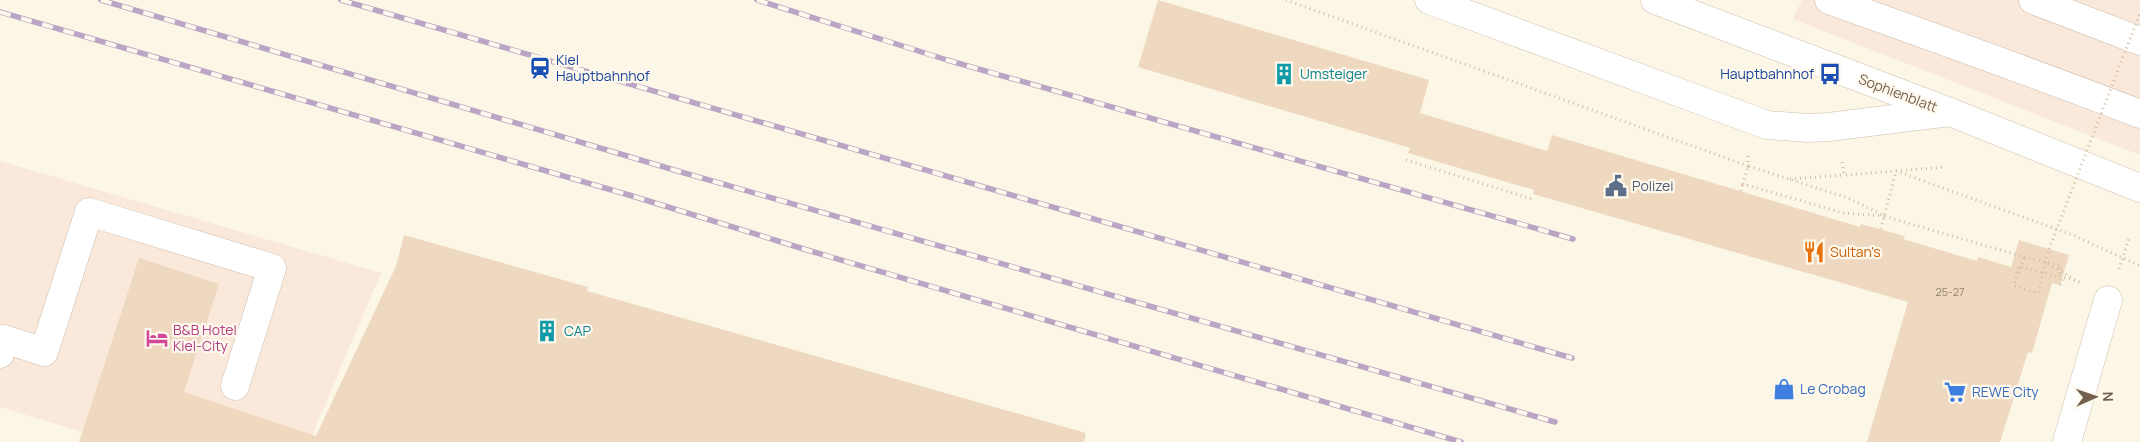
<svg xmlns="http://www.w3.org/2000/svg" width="2140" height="442" font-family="Manrope,sans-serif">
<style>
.commercial{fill:#fae8db}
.building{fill:#eed9c0}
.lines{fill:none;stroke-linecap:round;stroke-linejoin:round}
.minor-casing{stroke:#ccbead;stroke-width:29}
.path{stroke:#d3bca3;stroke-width:3;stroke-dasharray:1 4;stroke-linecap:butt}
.minor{stroke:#fff;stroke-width:28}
.rail-casing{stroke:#baa5c4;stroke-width:5.5}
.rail{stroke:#fef9ec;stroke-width:4;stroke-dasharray:11;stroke-linecap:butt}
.path-bridge{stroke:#d3bca3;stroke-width:3;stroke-dasharray:1 4;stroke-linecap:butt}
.labels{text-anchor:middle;stroke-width:4.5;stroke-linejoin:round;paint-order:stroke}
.number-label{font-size:11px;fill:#917e6a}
.transit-label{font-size:14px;fill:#164399;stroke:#fef9ec;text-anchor:start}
.culture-label{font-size:14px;fill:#0d838f;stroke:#fef9ec;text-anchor:start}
.street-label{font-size:14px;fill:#725f4d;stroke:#fef9ec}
.service-label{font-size:14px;fill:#4e5e75;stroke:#fef9ec;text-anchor:start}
.food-label{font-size:14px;fill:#c56008;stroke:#fef9ec;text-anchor:start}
.hotel-label{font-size:14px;fill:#b23c85;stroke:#fef9ec;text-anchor:start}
.shop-label{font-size:14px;fill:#366cbe;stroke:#fef9ec;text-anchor:start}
</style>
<rect width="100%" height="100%" fill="#fbf6e6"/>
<g class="commercial">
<path d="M1802,0h338v155l-347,-136z"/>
<path d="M0,161l381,112 -72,169h-194l-115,-35z"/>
</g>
<g class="building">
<path d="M1158,0l271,80 -9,33 127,38 5,-16 308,92 1,-3 44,12 -2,3 74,22 1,-4 33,10 8,-27 50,15 -9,30 -8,-2 -20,70 -4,-1 -28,90h-133l41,-140 -375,-108 1,-4 -126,-37 2,-5 -272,-81z"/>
<path d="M404,235l184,52 -1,4 499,142 -2,9h-1005l60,-184 80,26 -35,108 132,44 80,-170z"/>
</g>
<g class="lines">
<g class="minor-casing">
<g id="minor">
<path d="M1429,0l338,125 41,3 21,-1 121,-15"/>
<path d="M1655,0l295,112 190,76"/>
<path d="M1829,0c104,37 208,74 311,114"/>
<path d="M2033,0l107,41"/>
<path d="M0,354l4,-15 40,13 45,-140 183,56 -37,118"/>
<path d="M2067,442l41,-142"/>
</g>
</g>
<g class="path">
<path d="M1286,0l462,166v-10"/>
<path d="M1406,160l126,39"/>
<path d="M1842,162l2,13 52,-4 179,65 65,30"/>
<path d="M1790,179l54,-4"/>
<path d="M1741,191l2,-7"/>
<path d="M1884,216l-41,-3 -100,-29 5,-18 100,32 36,18 140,41 37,9 -3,10 21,6"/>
<path d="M1881,229l15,-58 49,-4"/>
<path d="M2045,262l-7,31 -24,-7 5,-20 40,11"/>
<path d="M2045,263l4,-14"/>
<path d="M2048,264l9,5"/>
<path d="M2119,269l11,-33"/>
<path d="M2019,273l5,-16"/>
<path d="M2060,285l3,-7"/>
</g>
<use href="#minor" class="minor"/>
<g class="rail-casing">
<g id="rail">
<path d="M101,0l580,172 874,250"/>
<path d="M341,0l1231,358"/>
<path d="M757,0l190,60 626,179"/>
<path d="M0,12l629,183 178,55 654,192"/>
</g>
</g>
<use href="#rail" class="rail"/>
<g class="path-bridge">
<path d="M2049,249l91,-236"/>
<path d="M2057,269l25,15"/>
</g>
</g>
<defs>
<g id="station-bare" transform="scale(1.725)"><path d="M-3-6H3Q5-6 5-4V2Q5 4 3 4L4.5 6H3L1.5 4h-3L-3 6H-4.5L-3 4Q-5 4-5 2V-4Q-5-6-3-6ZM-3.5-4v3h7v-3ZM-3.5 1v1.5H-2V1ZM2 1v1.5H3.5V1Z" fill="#1a4fb4" stroke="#fef9ec" stroke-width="2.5" paint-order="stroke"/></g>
<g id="building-bare" transform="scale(1.725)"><path d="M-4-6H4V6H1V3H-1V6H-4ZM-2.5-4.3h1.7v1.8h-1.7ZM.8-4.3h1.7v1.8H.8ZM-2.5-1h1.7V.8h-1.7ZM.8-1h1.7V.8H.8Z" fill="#0f9aa8" stroke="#fef9ec" stroke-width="2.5" paint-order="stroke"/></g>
<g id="bus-bare" transform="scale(1.725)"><path d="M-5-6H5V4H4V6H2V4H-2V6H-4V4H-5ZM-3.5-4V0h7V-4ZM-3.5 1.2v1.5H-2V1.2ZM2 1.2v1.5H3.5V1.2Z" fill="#1a4fb4" stroke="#fef9ec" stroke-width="2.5" paint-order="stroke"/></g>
<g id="civic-bare" transform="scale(1.725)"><path d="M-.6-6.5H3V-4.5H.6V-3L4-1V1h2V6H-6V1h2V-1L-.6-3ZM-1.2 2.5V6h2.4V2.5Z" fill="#5c6f8a" stroke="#fef9ec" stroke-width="2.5" paint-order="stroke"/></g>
<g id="restaurant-bare" transform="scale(1.725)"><path d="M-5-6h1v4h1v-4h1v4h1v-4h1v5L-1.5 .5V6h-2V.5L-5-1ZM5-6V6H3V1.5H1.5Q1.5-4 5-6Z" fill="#e8710a" stroke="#fef9ec" stroke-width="2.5" paint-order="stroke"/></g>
<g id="hotel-bare" transform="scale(1.725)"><path d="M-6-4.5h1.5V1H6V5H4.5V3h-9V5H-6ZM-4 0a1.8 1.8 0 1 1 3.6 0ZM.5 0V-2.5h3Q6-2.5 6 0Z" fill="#d1479c" stroke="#fef9ec" stroke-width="2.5" paint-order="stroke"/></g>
<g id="shop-bare" transform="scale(1.725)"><path d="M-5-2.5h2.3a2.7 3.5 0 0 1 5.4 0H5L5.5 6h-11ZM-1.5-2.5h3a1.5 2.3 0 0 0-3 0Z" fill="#3f7fe0" stroke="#fef9ec" stroke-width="2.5" paint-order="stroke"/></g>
<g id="supermarket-bare" transform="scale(1.725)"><path d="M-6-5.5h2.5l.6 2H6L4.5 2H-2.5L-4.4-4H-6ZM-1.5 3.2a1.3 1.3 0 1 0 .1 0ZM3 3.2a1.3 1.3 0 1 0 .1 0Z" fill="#3f7fe0" stroke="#fef9ec" stroke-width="2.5" paint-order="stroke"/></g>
</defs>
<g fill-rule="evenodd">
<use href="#station-bare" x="540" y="68"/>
<use href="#building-bare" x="1284" y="74"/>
<use href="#bus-bare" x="1830" y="74"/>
<use href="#civic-bare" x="1616" y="186"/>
<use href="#restaurant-bare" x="1814" y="252"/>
<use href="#building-bare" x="547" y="331"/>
<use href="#hotel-bare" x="157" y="338"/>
<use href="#shop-bare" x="1784" y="389"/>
<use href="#supermarket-bare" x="1955" y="392"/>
</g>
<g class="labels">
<g class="number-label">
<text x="1950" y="296">25-27</text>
</g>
<g class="transit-label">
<text x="556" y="65">Kiel<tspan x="556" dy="16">Hauptbahnhof</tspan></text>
<text x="1814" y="79" text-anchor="end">Hauptbahnhof</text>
</g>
<g class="culture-label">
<text x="1300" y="79">Umsteiger</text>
<text x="564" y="336">CAP</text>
</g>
<g class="street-label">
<text transform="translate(1898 93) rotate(21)" y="5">Sophienblatt</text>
</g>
<g class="service-label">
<text x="1632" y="191">Polizei</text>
</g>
<g class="food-label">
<text x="1830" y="257">Sultan's</text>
</g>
<g class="hotel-label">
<text x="173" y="335">B&amp;B Hotel<tspan x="173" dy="16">Kiel-City</tspan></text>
</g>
<g class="shop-label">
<text x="1800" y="394">Le Crobag</text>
<text x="1972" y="397">REWE City</text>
</g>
</g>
<g transform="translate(2095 397) rotate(88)" stroke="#fef9ec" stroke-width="4" paint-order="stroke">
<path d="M0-4L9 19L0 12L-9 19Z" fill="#725f4d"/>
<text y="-8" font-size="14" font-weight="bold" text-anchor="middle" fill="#725f4d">N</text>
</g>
</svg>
